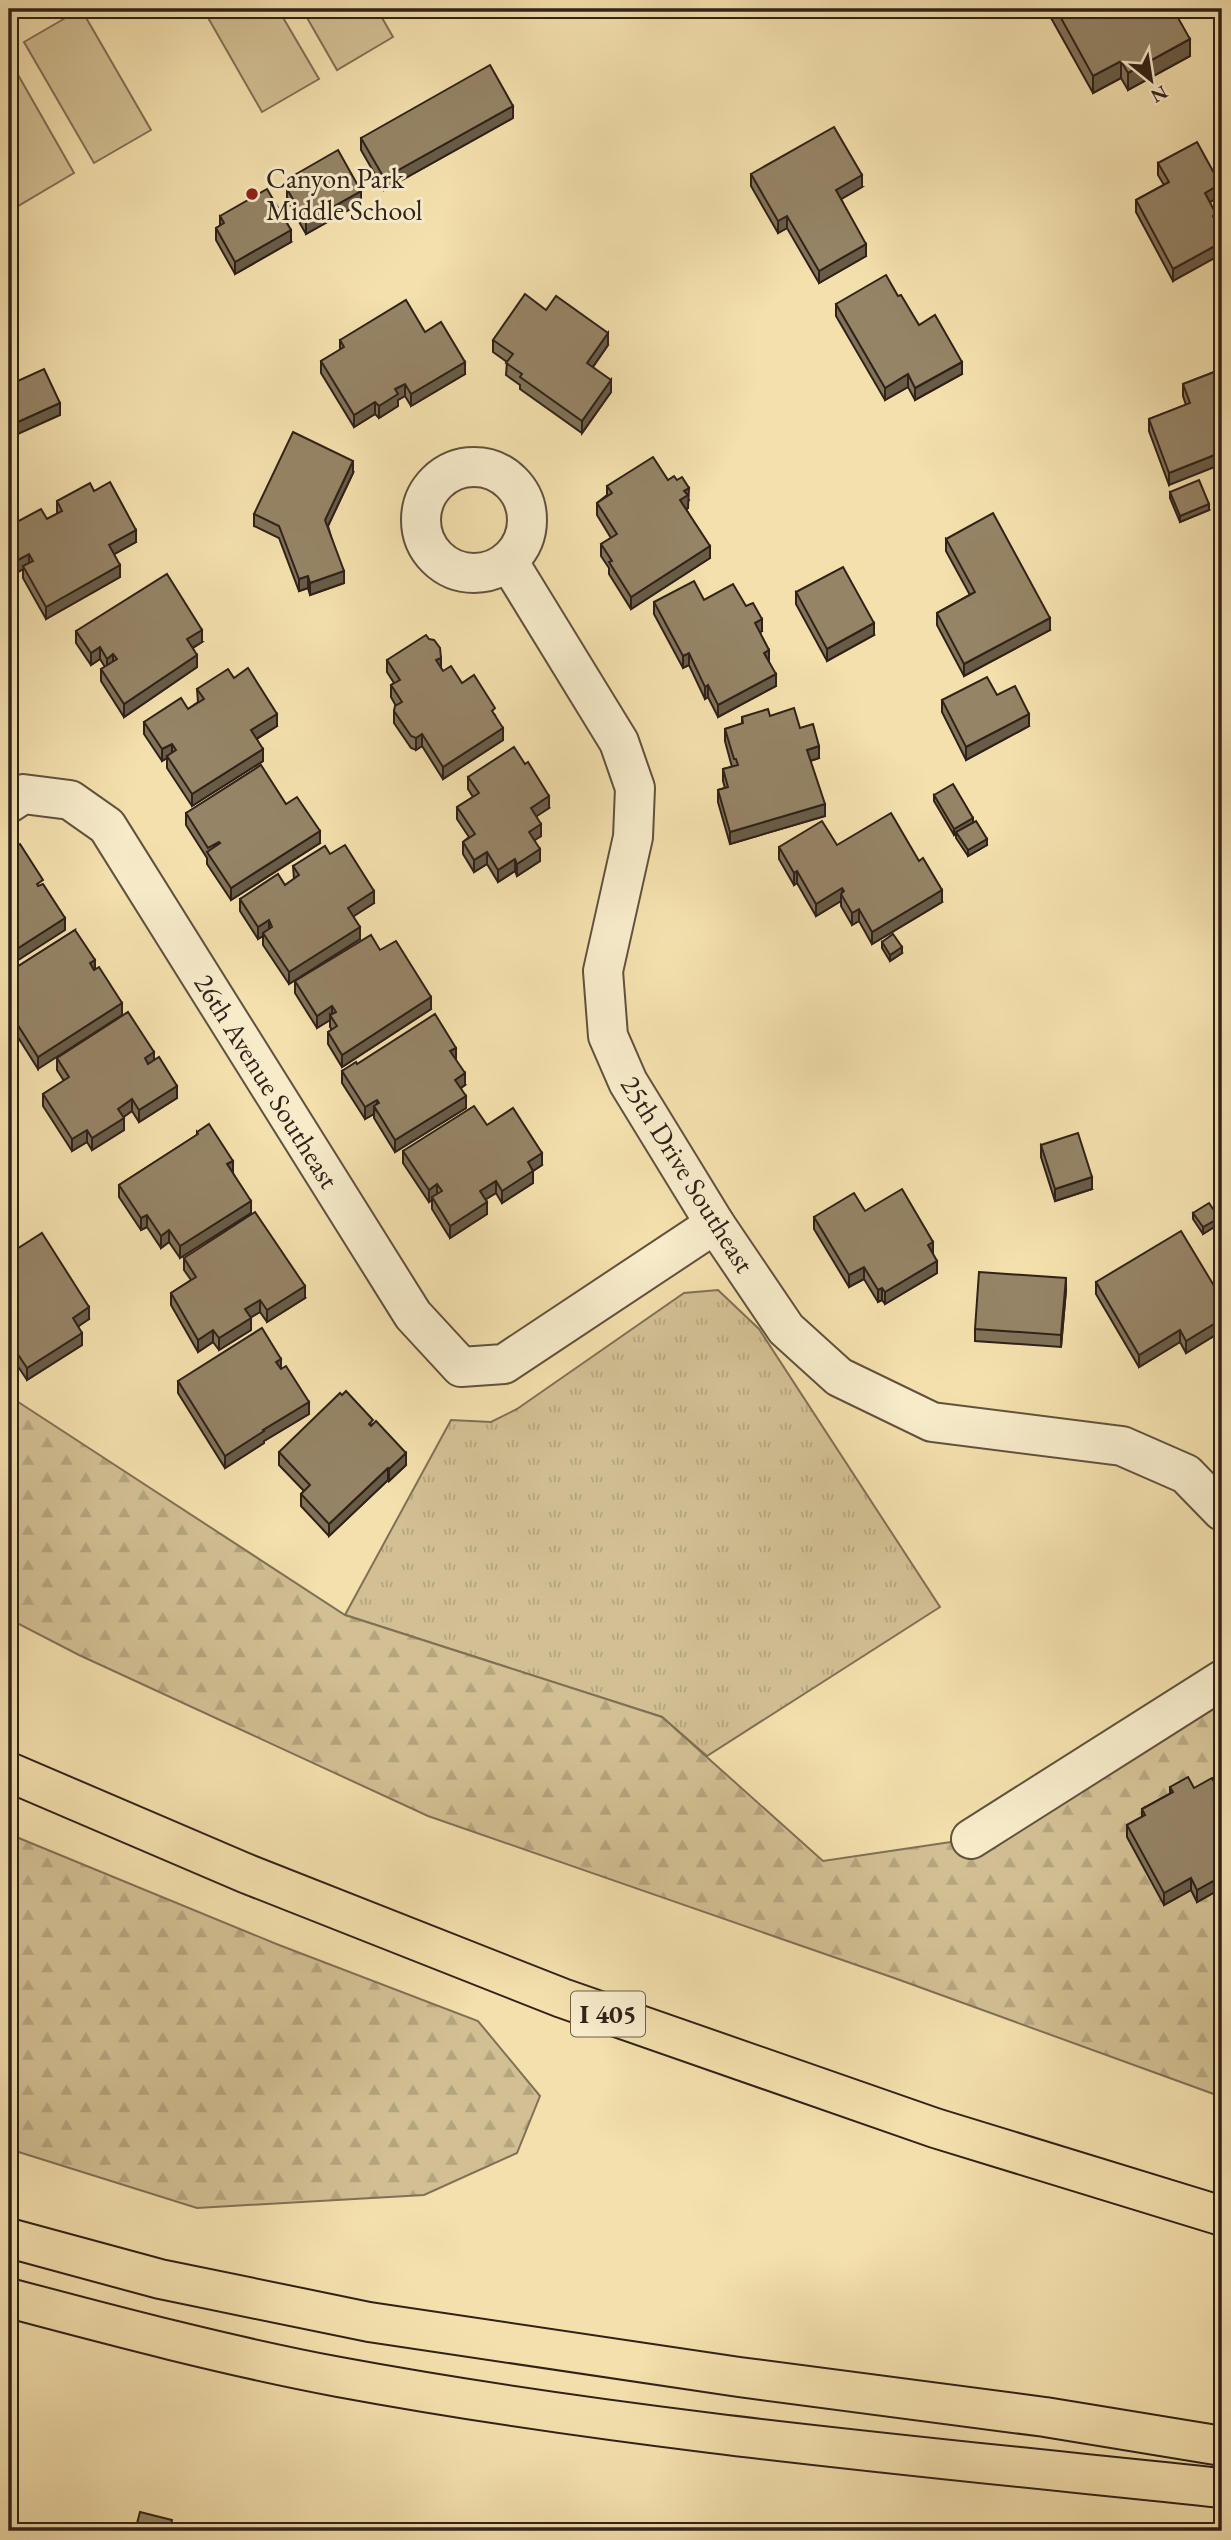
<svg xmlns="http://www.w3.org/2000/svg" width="1231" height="2540" font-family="'EB Garamond',serif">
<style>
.grass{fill:url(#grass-tufts);stroke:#817056;stroke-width:2}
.forest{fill:url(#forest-firs);stroke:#817056;stroke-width:2}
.garden{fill:#d2c094;stroke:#817056;stroke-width:2}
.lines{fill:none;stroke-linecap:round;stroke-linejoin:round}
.minor-casing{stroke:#61513e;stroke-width:42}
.highway-casing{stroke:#302119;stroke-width:42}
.minor{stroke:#f7ebca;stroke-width:38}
.highway{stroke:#f3e0ad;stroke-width:38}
.wall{fill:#807258;stroke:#302119;stroke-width:2}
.shaded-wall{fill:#685c47;stroke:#302119;stroke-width:2}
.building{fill:#958466;stroke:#302119;stroke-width:2}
.poi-dot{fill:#8f2418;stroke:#f7ebca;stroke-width:2.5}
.labels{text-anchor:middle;stroke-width:6;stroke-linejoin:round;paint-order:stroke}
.shield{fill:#f7ebca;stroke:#6c5e4e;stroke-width:2}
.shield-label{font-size:26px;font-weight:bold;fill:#302119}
.poi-label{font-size:28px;fill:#302119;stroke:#f7ebca;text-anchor:start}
.street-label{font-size:28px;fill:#302119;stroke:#f7ebca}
</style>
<defs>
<pattern id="grass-tufts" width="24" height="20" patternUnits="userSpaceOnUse" patternTransform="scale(1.75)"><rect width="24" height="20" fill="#d2c094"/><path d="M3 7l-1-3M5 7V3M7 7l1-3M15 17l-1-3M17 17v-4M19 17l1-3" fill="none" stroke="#b5a57f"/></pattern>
<pattern id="forest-firs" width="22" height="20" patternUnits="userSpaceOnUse" patternTransform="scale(1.75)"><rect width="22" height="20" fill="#d2c094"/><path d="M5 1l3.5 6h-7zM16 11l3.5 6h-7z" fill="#b5a57f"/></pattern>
</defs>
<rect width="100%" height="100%" fill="#f3e0ad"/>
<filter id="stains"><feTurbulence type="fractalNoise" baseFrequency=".00286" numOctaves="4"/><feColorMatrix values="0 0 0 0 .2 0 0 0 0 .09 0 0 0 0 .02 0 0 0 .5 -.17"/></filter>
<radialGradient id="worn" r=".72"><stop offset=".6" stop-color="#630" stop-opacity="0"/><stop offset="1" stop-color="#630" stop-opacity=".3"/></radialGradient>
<path class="grass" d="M718,1290l41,39 181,278 -233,149 -45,-39 -317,-102 106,-195 40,2 26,-13 167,-116z"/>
<g class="forest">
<path d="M9,1396l336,219 317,102 161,144 148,-22 251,-159v417l-325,-118 -469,-163 -349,-161 -70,-36z"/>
<path d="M9,1834l270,111 199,76 62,75 -23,57 -93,42 -227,13 -188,-59z"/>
</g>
<g class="garden">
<path d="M81,9l70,121 -57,33 -70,-121z"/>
<path d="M203,9h75l41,70 -57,33z"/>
<path d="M302,9h75l16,28 -56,33z"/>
<path d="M9,59l65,114 -56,33 -9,-16z"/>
</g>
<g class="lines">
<g class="minor-casing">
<g id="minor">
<circle cx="474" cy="520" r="53"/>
<path d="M508,561l111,181 16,46 -2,49 -30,134 5,65 20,46 87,142 71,105 53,48 93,45 190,24 64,28 36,37"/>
<path d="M9,803l14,-9 47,6 37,26 306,489 48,52 43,-3 211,-140"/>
<path d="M971,1839l251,-159"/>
</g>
</g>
<g class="highway-casing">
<g id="highway">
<path d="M9,1772l236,101 317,125 373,130 287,88"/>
<path d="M9,2238l151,41 209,43 370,55 306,40 177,29"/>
<path d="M9,2298c109,29 219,58 330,79 292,54 588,80 883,111"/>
</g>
</g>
<use href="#minor" class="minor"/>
<use href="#highway" class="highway"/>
</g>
<g class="wall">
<path d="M1046,9h127l17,47 -62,34 -7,-12 -28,15z"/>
<path d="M513,118l-129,72 -23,-40v-12z"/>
<path d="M1158,163l62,33 -10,6 6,20 -43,59 -37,-69v-12l28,-15 -6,-10z"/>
<path d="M751,174l111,13 -21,12 25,57 -47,27 -32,-55 -9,5 -27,-47z"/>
<path d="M291,177l70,26 -55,31 -19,-33v-12l4,-3z"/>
<path d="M220,216l71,26 -56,32 -19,-34v-12l4,-2z"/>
<path d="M898,296l21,29 43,49 -47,26 -7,-13 -23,13 -49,-84v-12z"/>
<path d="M546,310l62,35 -15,22 18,25 -29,41 -62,-44v-4l-14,-10 1,-13 -14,-10v-12z"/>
<path d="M425,332l40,42 -54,32 -6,-10 -7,4v6l-19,12 -4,-4 -21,13 -33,-54v-12l19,-11v-10z"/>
<path d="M1222,369l-53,116 -20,-54v-12l37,-14 -3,-9v-12z"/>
<path d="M353,473l-25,53 16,57 -34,12 -2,-7 -9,3 -20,-53 -25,-12v-12z"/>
<path d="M668,480l21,20 -1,1v7l-2,1 24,49 -79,51 -22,-35v-6l-8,-12v-12l10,-6 -14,-23v-12l10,-8v-9z"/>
<path d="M94,491l42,51 -22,12 6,23 -74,42 -23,-41v-9l-5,3 -9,-17v-29l38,-7 10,-5v-13z"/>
<path d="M1170,492l39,18 -29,12 -10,-24z"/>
<path d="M946,539l104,91 -86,46 -27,-51v-12l33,-18 -24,-44z"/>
<path d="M796,592l78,43 -47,26 -31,-57z"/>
<path d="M704,600l42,6 16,25 -2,1 16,54 -58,31 -10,-20 -3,2 -16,-34 -6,3 -29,-54v-12z"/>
<path d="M76,631l126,11 -9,6 4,19 -73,50 -23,-36v-12l4,-2 -5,-8 -9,6 -15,-22z"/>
<path d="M387,660l54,8 2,3 19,12 33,32 8,25 -60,39 -21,-33 -6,4 -5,-2 -17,-25v-12l2,-5 -5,-9v-12l3,-2 -7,-11z"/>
<path d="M234,678l43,48 -20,13 6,22 -71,45 -25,-38v-10l-5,3 -18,-27v-12l44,-13 10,-7 -1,-13z"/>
<path d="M997,695l32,31 -63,34 -24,-48v-12z"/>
<path d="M770,716l30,12 19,30 -9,3 15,55 -95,28 -12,-42v-12l7,-2 -2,-7v-12l9,-2 -7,-26v-12l17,-5v-7z"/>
<path d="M468,777l81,31 -13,8 5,20 -7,4 6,21 -23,15 -2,-5 -17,11 -11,-18 -13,8 -11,-18v-12l6,-5 -12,-18v-12l16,-10 -5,-8z"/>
<path d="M934,795l39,27 14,23 -19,11 -12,-18v-5l-2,2 -20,-34z"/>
<path d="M286,804l34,39 -89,57 -24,-36v-6l-21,-33v-12z"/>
<path d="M837,845l105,57 -70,42 -13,-23 -7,4 -11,-19v-5l-25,15 -19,-33 -3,2 -15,-26v-12z"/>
<path d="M330,854l44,49 -21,13 7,23 -71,45 -26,-39v-9l-5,3 -18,-28v-12l45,-14 9,-6 -1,-13z"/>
<path d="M75,930l-37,139 -29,-46v-51z"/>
<path d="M882,942l20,11 -12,8 -8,-13z"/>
<path d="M380,950l51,59 -89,58 -14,-23v-12l4,-2 -2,-3v-7l-13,8 -22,-35v-12z"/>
<path d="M57,1058l97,2 23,38 -38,24 -7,-11 -9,6 1,13 -32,20 -5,-8 -15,9 -29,-45v-12l21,-13 -7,-11z"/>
<path d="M357,1064l108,21 -4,3 5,20 -71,44 -21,-34v-4l-9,5 -23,-36v-12z"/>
<path d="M487,1125l55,40 -9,6v12l-31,20 -6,-10 -10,6 1,15 -37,24 -18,-29v-9l-3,2 -26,-39v-12z"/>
<path d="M197,1132l36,41 18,40 -71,45 -11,-16 -8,6 -14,-21 -6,3 -22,-33v-12l78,-50z"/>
<path d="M1041,1145l51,44 -37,12 -14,-44z"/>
<path d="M865,1211l68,43 4,19 -52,31 -3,-4 -4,2 -14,-23 -15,8 -35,-58v-12z"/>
<path d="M1193,1213l26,11 -16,10 -10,-15z"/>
<path d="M9,1254l80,65 -11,7 4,19 -55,35 -18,-27z"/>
<path d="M184,1258l121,40 -38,24 -7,-10 -9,5v13l-32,20 -6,-8 -15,10 -27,-47v-12l20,-13 -7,-10z"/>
<path d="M1096,1282l126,17v32l-36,22 -6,-11 -41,25 -43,-73z"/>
<path d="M1066,1290l-5,57 -86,-6v-12z"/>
<path d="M281,1359v10l28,45 -45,27v2l-39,25 -47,-75v-12z"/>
<path d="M373,1424l33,41 -17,16 -1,-1 -59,56 -28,-30v-12l3,-3 -25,-26v-13z"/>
<path d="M1170,1787l24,1 28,9v91l-25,14 -6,-12 -27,15 -37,-68v-12l15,-8v-8l28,-15z"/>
</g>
<g class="shaded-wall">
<path d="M1190,39v17l-62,34v-17z"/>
<path d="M1121,61v17l-28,15v-17z"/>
<path d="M513,106v12l-129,72v-12z"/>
<path d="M862,175v12l-26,15v-12z"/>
<path d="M1220,184v12l-15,9v-12z"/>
<path d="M361,191v12l-55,31v-12z"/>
<path d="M787,216v12l-9,5v-12z"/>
<path d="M291,230v12l-56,32v-12z"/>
<path d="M1222,242v12l-49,27v-12z"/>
<path d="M866,244v12l-47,27v-12z"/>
<path d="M608,333v12l-21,30v-12z"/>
<path d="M465,362v12l-54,32v-12z"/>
<path d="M962,362v12l-47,26v-12z"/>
<path d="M908,374v13l-23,13v-12z"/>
<path d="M611,380v12l-29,41v-12z"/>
<path d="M405,384v12l-7,4v6l-19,12v-12l16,-17z"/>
<path d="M375,402v12l-21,13v-12z"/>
<path d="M60,403v12l-51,23v-12z"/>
<path d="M1222,452v12l-53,21v-12z"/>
<path d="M353,461v12l-28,59v-12z"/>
<path d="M689,488l-1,20 -8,4v-12l4,-9z"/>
<path d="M1209,504v6l-29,12v-6z"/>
<path d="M136,530v12l-27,15v-12z"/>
<path d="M710,546v12l-79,51v-12z"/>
<path d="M29,554v12h-6v3l-5,3v-12z"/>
<path d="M120,565v12l-74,42v-12z"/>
<path d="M344,571v12l-34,12v-12z"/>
<path d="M308,576v12l-9,3v-12z"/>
<path d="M1050,618v12l-86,46v-12z"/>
<path d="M762,619v12l-7,4v-12z"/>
<path d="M874,623v12l-47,26v-12z"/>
<path d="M202,630v12l-15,9v-12z"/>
<path d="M100,647v12l-9,6v-12z"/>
<path d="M769,650v12l-5,-9z"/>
<path d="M689,653v12l-6,3v-12z"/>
<path d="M113,654v12l-6,5v-12z"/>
<path d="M197,655v12l-73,50v-13z"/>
<path d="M441,658v12l-5,-10z"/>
<path d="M776,674v12l-58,31v-12z"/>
<path d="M708,685v12l-3,2v-12z"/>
<path d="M277,714v12l-26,16v-12z"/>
<path d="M1029,714v12l-63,34v-13z"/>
<path d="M503,728v12l-60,39v-12z"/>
<path d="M422,734v12l-6,4v-12z"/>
<path d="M172,744v12h-5v2l-5,3v-12z"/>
<path d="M819,746v12l-12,4v-12z"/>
<path d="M263,749v12l-71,45v-12z"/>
<path d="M549,796v12l-18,12v-12z"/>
<path d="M825,804v12l-95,28v-12z"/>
<path d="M973,818v6l-19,11v-6z"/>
<path d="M541,824v12l-12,8v-12z"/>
<path d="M320,831v12l-89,57v-12z"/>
<path d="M987,839v6l-19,11v-6z"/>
<path d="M540,849v12l-23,15v-12z"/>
<path d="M487,852v12l-13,8v-12z"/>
<path d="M515,859v12l-17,11v-12z"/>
<path d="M797,871v12l-3,2v-12z"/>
<path d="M842,888v8l-1,-2v7l-25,15v-12z"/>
<path d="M942,890v12l-70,42v-12z"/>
<path d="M374,891v12l-26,17v-12z"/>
<path d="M859,909v12l-7,4v-12z"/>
<path d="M65,918v12l-56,36v-12z"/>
<path d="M269,920v12l-6,1v3l-5,3v-12z"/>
<path d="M360,927v12l-71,45v-12z"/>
<path d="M902,947v6l-12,8v-6z"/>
<path d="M95,960v12l-5,-9z"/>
<path d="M431,997v12l-89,58v-12z"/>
<path d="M122,1003v12l-84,54v-12z"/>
<path d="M332,1006v12l-2,-3v5l-13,8v-12z"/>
<path d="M456,1048v12l-6,-9z"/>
<path d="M154,1052v12l-9,6v-12z"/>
<path d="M465,1073v12l-10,7v-12z"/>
<path d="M177,1086v12l-38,24v-12z"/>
<path d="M466,1096v12l-71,44v-12z"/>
<path d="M132,1099v12l-14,10v-12z"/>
<path d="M377,1100v12l-3,-6v8l-9,5v-12z"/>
<path d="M124,1118v12l-32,20v-12z"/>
<path d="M87,1130v12l-15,9v-12z"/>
<path d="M542,1153v12l-9,6v12l-31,20v-12l26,-29z"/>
<path d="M233,1161v12l-6,-9z"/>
<path d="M1092,1177v12l-37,12v-12z"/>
<path d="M496,1181v12l-16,10v-12z"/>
<path d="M437,1184v12l-5,1v3l-3,2v-12z"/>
<path d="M251,1201v12l-71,45v-12z"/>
<path d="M487,1202v12l-37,24v-12z"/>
<path d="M147,1215v12l-6,3v-12z"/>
<path d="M1219,1218v6l-16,10v-7z"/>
<path d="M169,1230v12l-8,6v-12z"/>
<path d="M933,1242v12l-5,-9z"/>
<path d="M937,1261v12l-52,31v-12z"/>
<path d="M864,1267v12l-15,8v-12z"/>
<path d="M1066,1278v12l-5,57v-12z"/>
<path d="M305,1286v12l-38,24v-12z"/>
<path d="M882,1288v12l-4,2v-12z"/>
<path d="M260,1300v12l-15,9v-12z"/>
<path d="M89,1307v12l-16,11v-12z"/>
<path d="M251,1318v12l-32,20v-12z"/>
<path d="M1222,1319v12l-36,22v-12z"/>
<path d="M213,1330v12l-15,10v-12z"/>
<path d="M1180,1330v12l-41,25v-12z"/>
<path d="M82,1333v12l-55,35v-12z"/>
<path d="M281,1359v12l-5,-9z"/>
<path d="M309,1402v12l-45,27v2l-39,25v-12l38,-26z"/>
<path d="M406,1453v12l-17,16v-12z"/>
<path d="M388,1468v12l-59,56v-12z"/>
<path d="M1222,1876v12l-25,14v-12z"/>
<path d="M1191,1878v12l-27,15v-12z"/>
</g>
<g class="building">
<path d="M1056,9h117l17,30 -62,34 -7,-12 -28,15z"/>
<path d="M490,65l23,41 -129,72 -23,-40z"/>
<path d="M834,127l28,48 -26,15 30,54 -47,27 -32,-55 -9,5 -27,-47z"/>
<path d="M1197,142l23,42 -15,9 11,21 -3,2 9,16v10l-49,27 -37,-69 33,-18 -11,-19z"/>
<path d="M338,150l23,41 -55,31 -19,-33 8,-5 -4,-7z"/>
<path d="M267,189l24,41 -56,32 -19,-34 8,-5 -4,-7z"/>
<path d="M886,275l12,21 3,-1 18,30 16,-10 27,47 -47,26 -7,-14 -23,14 -49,-84z"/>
<path d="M525,294l21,16 10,-14 52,37 -21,30 24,17 -29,41 -62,-44 2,-3 -16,-11 7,-9 -20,-14z"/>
<path d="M406,300l19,32 16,-10 24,40 -54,32 -6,-10 -10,5 3,5 -19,12 -4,-4 -21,13 -33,-54 23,-14 -4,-7z"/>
<path d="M44,369l16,34 -51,23v-41z"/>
<path d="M1222,369v83l-53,21 -20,-54 41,-16 -7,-19z"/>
<path d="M293,432l60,29 -28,59 19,51 -34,12 -2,-7 -9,3 -20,-53 -25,-12z"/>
<path d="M653,457l15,23 6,-4 3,4 5,-3 7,11 -5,3 4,4 -8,5 30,46 -79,51 -22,-35 3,-1 -11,-17 16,-10 -20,-31 15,-10 -5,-7z"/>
<path d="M1199,480l10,24 -29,12 -10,-24z"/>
<path d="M110,482l26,48 -27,15 11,20 -74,42 -23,-41 10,-5 -4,-7 -11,6 -9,-17v-17l32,-17 6,10 15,-8 -5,-10 33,-18 4,8z"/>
<path d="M993,513l57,105 -86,46 -27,-51 38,-21 -29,-53z"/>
<path d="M843,567l31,56 -47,26 -31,-57z"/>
<path d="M167,574l35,56 -15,9 10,16 -73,49 -23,-35 16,-10 -4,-5 -6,5 -7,-12 -9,6 -15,-22z"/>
<path d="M694,581l10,19 29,-16 13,22 7,-3 9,16 -7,4 14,27 -5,3 12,21 -58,31 -10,-20 -3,2 -16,-34 -6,3 -29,-54z"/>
<path d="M426,635l3,4 5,1 6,8 1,10 -5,2 7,11 8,-5 11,17 12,-8 21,33 -3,3 11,17 -60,39 -21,-33 -6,4 -5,-2 -17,-25 1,-5 7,-4 -11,-17 9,-5 -13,-20z"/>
<path d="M248,668l29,46 -26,16 12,19 -71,45 -25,-38 9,-6 -4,-6 -10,5 -18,-27 37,-24 7,11 16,-10 -7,-10 31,-20 6,9z"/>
<path d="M987,677l10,18 18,-9 14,28 -63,33 -24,-47z"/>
<path d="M794,708l6,20 13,-4 6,22 -12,4 18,54 -95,28 -12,-42 10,-3 -5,-18 15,-4 -2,-6h-2l-9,-30 18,-6 -1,-6 26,-8 2,7z"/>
<path d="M514,747l11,17 3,-2 21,34 -18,12 10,16 -12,8 11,17 -23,15 -2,-5 -17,11 -11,-18 -13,8 -11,-18 12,-8 -18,-27 22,-14 -11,-16z"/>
<path d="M261,765l25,39 11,-7 23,34 -89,57 -24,-36 13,-9 -1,-1 -11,6 -22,-35z"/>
<path d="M953,784l20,34 -19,11 -20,-34z"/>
<path d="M891,813l28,48 4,-3 19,32 -70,42 -13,-23 -7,4 -11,-19 3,-3 -2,-3 -26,16 -19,-33 -3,2 -15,-26 43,-26 15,24z"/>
<path d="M976,821l11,18 -19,11 -12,-18z"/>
<path d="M20,844l23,36 -6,4 1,2 5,-2 22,34 -56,36v-104z"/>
<path d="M345,845l29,46 -26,17 12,19 -71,45 -26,-39 9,-6 -3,-7 -11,7 -18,-28 38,-25 7,11 14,-10 -6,-9 32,-20 5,8z"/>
<path d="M75,930l20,30 -5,3 4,7 5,-3 23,36 -84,54 -29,-46v-39z"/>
<path d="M893,934l9,13 -12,8 -8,-13z"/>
<path d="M371,935l9,15 16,-9 35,56 -89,58 -14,-23 9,-6 -7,-11 6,-3 -4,-6 -15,10 -22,-35z"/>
<path d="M128,1012l26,40 -9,6 3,6 11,-7 18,29 -38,24 -7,-11 -14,10 6,9 -32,20 -5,-8 -15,9 -29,-45 26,-17 -12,-19z"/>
<path d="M435,1014l21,34 -6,3 15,22 -10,7 11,16 -71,44 -21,-34 5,-3 -2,-3 -12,7 -23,-36 14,-9 1,2z"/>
<path d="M474,1106l13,19 26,-17 29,45 -14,9 5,9 -31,20 -6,-10 -16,10 7,11 -37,24 -18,-29 10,-6 -5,-7 -8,6 -26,-39z"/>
<path d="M209,1124l24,37 -6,3 24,37 -71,45 -11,-16 -8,6 -14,-21 -6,3 -22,-33 79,-51 -1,-2z"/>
<path d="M1078,1133l14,44 -37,12 -14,-44z"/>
<path d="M902,1189l31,53 -5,3 9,16 -52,31 -3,-4 -4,2 -14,-23 -15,8 -35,-58 40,-24 11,18z"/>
<path d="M1209,1203l10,15 -16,9 -10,-14z"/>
<path d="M255,1212l50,74 -38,24 -7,-10 -15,9 6,9 -32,20 -6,-8 -15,10 -27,-47 25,-16 -12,-19z"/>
<path d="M1181,1231l41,68v20l-36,22 -6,-11 -41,25 -43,-73z"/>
<path d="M42,1233l47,74 -16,11 9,15 -55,35 -18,-27v-72l3,5 5,-4 -8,-13v-3z"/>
<path d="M979,1272l87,6 -5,57 -86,-6z"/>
<path d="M262,1328l19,31 -5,3 5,7 5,-3 23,36 -46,28 1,1 -39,25 -47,-75z"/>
<path d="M346,1391l27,29 -4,4 2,2 5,-5 30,32 -17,16 -1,-1 -59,56 -28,-30 9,-9 -31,-33 61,-59 2,2z"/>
<path d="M1188,1777l6,11 18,-10 10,19v79l-25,14 -6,-12 -27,15 -37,-68 18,-10 -3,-6 31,-17 -3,-5z"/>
<path d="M140,2512l32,8 -2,11h-35z"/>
</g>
<circle class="poi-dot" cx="252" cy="194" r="7"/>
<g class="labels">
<rect class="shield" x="571" y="1991.5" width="74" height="45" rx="5"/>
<g class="shield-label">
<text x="608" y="2023">I 405</text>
</g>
<g class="poi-label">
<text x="266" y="188">Canyon Park<tspan x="266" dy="32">Middle School</tspan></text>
</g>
<g class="street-label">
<text transform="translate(267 1081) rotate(58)" y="10">26th Avenue Southeast</text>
<text transform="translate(688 1174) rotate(58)" y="10">25th Drive Southeast</text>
</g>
</g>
<rect width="1231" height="2540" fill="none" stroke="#f3e0ad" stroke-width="35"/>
<rect x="10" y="10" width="1210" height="2519" fill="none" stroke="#302119" stroke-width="3.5"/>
<rect x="18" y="18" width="1196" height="2505" fill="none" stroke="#302119" stroke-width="2"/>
<g transform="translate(1151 80) rotate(150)" stroke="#f7ebca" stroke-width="5" paint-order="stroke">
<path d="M0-5L12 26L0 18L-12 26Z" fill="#302119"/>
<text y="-10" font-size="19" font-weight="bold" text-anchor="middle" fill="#302119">N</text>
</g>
<rect width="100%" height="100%" filter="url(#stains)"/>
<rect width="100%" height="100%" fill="url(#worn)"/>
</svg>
